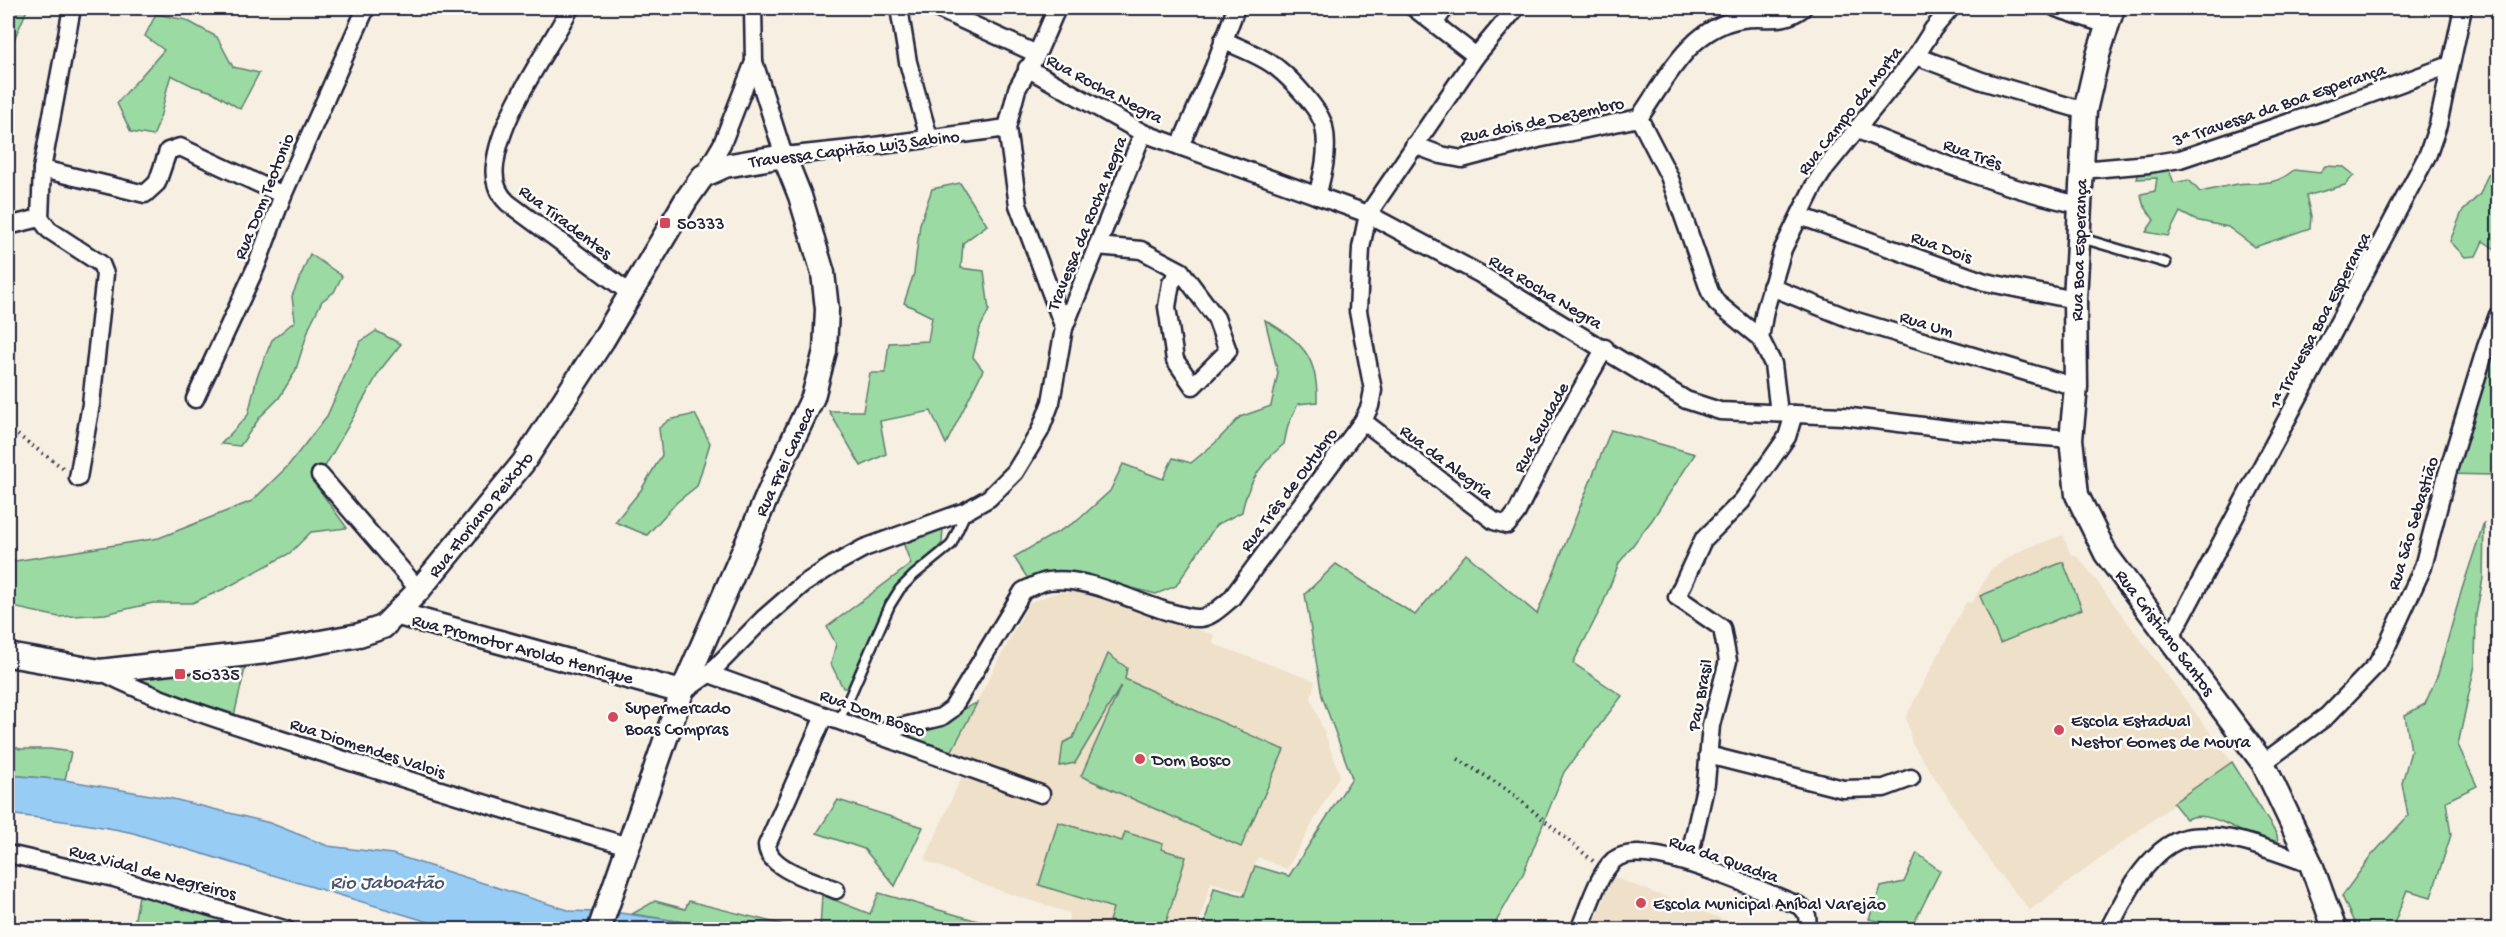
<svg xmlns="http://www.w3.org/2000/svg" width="2506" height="937" font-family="'Gochi Hand',sans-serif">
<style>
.built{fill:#eee0c9}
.green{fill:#9cdaa3;stroke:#5f7e6f;stroke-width:1.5}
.water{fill:#97ccf5;stroke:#6888ab;stroke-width:1.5}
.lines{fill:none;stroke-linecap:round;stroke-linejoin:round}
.lane-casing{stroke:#22223b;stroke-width:13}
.street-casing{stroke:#22223b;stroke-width:21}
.secondary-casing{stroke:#22223b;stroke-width:27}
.path{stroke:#22223b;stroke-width:4;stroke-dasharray:1.5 4.5;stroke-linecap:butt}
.lane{stroke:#fdfcf7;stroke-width:8}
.street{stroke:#fdfcf7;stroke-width:16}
.secondary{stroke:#fdfcf7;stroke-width:22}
.poi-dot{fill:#d1495b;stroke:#fdfcf7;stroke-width:2}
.labels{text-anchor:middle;stroke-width:5;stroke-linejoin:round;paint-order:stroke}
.street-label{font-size:18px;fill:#22223b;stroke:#fdfcf7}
.poi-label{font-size:18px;fill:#22223b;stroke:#fdfcf7;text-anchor:start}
.water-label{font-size:20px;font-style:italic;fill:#455573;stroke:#fdfcf7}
</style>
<rect width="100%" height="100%" fill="#f6efe2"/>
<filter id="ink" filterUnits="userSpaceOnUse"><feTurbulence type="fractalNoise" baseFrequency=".0167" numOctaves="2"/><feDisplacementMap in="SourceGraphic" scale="12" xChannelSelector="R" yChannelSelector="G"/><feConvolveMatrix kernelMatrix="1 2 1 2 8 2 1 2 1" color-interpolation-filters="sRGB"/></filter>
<g filter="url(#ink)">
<g class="built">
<path d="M2063,535l7,18 10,6 152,203 -202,148 -34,-40 -84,-127 -6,-26 60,-115 6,1 19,-34 29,-18z"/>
<path d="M1067,589l147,46 -1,9 102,37 -4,17 29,76 -53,95 -29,-12 -13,35 -34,-10 -14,47h-106l-23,-7 2,-9 -81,-26 -64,-27 37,-84 -18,-7 2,-8 83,-158z"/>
<path d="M1613,877l132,51v1h-153z"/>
</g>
<g class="green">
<path d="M8,8h16l3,2 -14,32 -5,32z"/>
<path d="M156,14l30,6 31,17 16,30 26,6 -19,36 -27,-17 -20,-6 -22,-11c-7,20 -8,42 -18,61l-22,-4 -14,-29 47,-53 -19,-14z"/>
<path d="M2167,165l7,18 15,-3 11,12c11,-2 21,-5 32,-7 26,-5 39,4 62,-15l26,3 5,-7 19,1 10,8 -9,10 -39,11 5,20 -1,12 -55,19 -27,-20 -33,-7 -15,-8 -12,24 -22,-4 8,-12 -11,-16 -2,-10 14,-3 2,-13 -20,1 3,-11z"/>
<path d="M2498,169v82l-15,-10 -7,15 -11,1 -15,-16 12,-29 18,-18 8,-20z"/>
<path d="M960,183l27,42 -24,18 -2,25 23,3 5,39 -9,18 -7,29 10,13 -37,74 -15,-33 -51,10 6,33 -25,12 -32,-55h34l7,-38h15l4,-30 39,-2 4,-24 -28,-14 10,-30 6,-49 12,-35z"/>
<path d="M310,254l32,22 -8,16 -12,9 -12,24 -15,47 -16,26 -19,19 -20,29 -19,-2 27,-29 9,-38 15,-37 23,-19 -3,-25z"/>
<path d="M1265,320c37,22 53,36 52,82l-19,2 -10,21 -4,19c-22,18 -37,39 -42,68l-26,13 -40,61 -20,8 -83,-21 -45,6 -14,-22 63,-36 33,-30 13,-27 40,15 10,-21 18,5 24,-20 25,-26 31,-11 7,-33z"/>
<path d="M2498,320v129l-4,26 -50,-1 -2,-14 24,-37z"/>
<path d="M376,331l25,13 -20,25 -66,115 32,44 -36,4 -21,21 -64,35 -34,15h-39l-48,11 -46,3 -51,-11v-47l7,2 144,-23 93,-37 35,-34 40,-51 33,-74z"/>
<path d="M695,414l15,29 -13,43 -20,16 -30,33 -32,-13 26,-32 21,-35 -3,-27 10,-8z"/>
<path d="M1611,430l84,24 -43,66 -33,43 -17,43 -29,57 49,33 -58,76 -41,102 -31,55h-289l11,-41 30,8 11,-30 34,10 63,-98 -30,-82 -17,-102 31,-30 79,51 51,-61 71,60z"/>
<path d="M2484,522l-1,56 -7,37 -1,50 -17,80 19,41 -31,15 5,34 -20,62 -24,-7 -15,39h-35l-15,-33 30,-41 36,-39 -6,-33 9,-32 -6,-36 20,-11 13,-30 24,-85z"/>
<path d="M943,527l-1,16 -58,66 -34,79h-7l-12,-24 5,-20 -9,-17 84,-63 -9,-24z"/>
<path d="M2063,562l19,47 -82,34 -20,-47z"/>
<path d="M1108,654l19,14 -2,11 159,71 -43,97 -160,-71 40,-90 -46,77 -15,3 3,-23 10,-5z"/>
<path d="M246,664l-12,52 -93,-28v-14z"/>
<path d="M977,703l-28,53 -46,-16 -4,-9 48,-15z"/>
<path d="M8,744l12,5h30l21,3 -6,28 -57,-5z"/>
<path d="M2232,762l45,73 3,23c-21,-15 -68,-52 -94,-39l-13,-16z"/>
<path d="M838,800l85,27 -28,59 -31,-37 -47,-16z"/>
<path d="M1058,822l64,19 3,-9 38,12 -2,5 25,8 -22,72h-26l-29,-8 4,-13 -74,-23z"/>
<path d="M1917,853l23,18 -29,58h-25l2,-6 -19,-4 12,-32 23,-5z"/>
<path d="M140,890l118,34 -1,6h-124z"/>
<path d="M879,893l127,36h-186l2,-34 48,19z"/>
<path d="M655,901l30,8 4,-8 111,28h-91l-19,-6 -58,-9z"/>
</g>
<path class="water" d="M8,775l57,5 108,19 97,24 58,23 64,8 179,57 49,2 70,10 19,6h-257l-319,-96c-42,-10 -83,-13 -125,-19z"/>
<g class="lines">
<g class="lane-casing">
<g id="lane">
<path d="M2081,238l85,25"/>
<path d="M839,721l51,-116 10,-16 14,-14 37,-30 15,-33"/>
</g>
</g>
<g class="street-casing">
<g id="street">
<path d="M72,8l-30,161 -2,49 9,12 52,34 4,10 -14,130 -13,74"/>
<path d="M570,8c-23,45 -70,107 -75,157 -2,14 2,28 13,38l123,91"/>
<path d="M753,8l1,54 30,94 76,-8 147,-20"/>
<path d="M899,8l9,54 21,76"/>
<path d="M936,8l101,46"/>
<path d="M1414,8l62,48"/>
<path d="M2056,8l51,17"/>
<path d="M1435,22l10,-14"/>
<path d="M1223,40c16,8 38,15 53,27 14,11 45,43 48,60 5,23 -1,47 -7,69"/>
<path d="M1916,56l66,25 103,30"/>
<path d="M1027,68l116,65 225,81 112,60 206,126 34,11 123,5 120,15 108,8"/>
<path d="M1639,118c28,-40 51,-91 103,-99 25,-4 38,6 61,-11"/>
<path d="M1855,129c74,29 147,59 225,76"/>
<path d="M1414,145l27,10 21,4 76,-20 101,-21 30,58 41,116 7,11 43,35"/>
<path d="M1180,146l34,-79 22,-59"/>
<path d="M42,169l103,25 12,-11 11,-32 12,-4 103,48"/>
<path d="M2082,170l67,-6 31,-5 158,-53 112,-41"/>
<path d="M703,176l19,-32 32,-82"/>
<path d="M1800,216l185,66 90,18"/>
<path d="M8,226l32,-8"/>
<path d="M1097,246l44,4 40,21 35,47 12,33 -35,35 -18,-26 -8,-53 4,-24 10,-12"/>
<path d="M1771,287l82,33 223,67"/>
<path d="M1064,328l79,-195"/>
<path d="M195,399l61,-132 27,-72 83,-187"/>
<path d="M1779,413l-6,-49 -13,-26 5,-28 18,-61 32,-65 11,-17 90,-111 17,-27 18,-21"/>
<path d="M1363,421l131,100 13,4 10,-13 40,-80 48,-84"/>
<path d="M320,475l99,115"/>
<path d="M2171,637l257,-483 10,-29 25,-117"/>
<path d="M100,671c64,33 133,53 201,75 108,35 217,68 327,100"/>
<path d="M701,671l340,123"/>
<path d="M683,692l27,-19 53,-54 39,-34 31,-20 31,-17 102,-37 23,-13 26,-26 25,-41 11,-29 13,-74 -46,-123 -11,-77 10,-39 20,-35 20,-46"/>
<path d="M824,716l-57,129c0,24 49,36 69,45"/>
<path d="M872,734l69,-17 11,-8 71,-118c9,-4 16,-9 26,-10 36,-6 85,21 120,31 9,2 21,7 31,6 12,-1 22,-12 31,-19l132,-178 7,-15 3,-16 -15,-79 3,-63 7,-34 108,-158 40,-48"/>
<path d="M1708,755l135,34 41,-1 27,-10"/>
<path d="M2263,763l64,-47 50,-52 10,-18 36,-79 24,-93 39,-127 12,-32"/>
<path d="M8,854l106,24 173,52"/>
<path d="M1688,863l18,-80 5,-58 17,-64 -6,-33 -45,-31 26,-57 39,-39 45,-64 7,-23"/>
<path d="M1579,930c9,-20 19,-56 35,-70 30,-25 149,32 184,45 10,6 11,13 8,25"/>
<path d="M2108,930c13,-24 25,-51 44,-70 10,-11 24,-21 39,-23 40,-5 83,15 120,27"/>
</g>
</g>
<g class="secondary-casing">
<g id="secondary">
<path d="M2113,8l-15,47 -13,56 -10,189 1,87 -5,52 6,56 29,59 157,209 48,101 24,66"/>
<path d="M398,614l284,78"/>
<path d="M8,655l92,16 166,-19 93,-17 24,-8 36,-37 104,-127 80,-123 83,-140 17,-24 22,-10 59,-10 16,40 23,77 4,36 -2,42 -12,46 -34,72 -97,223 -83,238"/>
</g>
</g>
<g class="path">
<path d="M8,428l55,40"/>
<path d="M1458,759l50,31 85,71"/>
</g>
<use href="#lane" class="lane"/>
<use href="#street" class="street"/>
<use href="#secondary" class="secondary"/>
</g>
</g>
<g class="poi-dot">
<rect x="659" y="217" width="12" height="12" rx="3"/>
<rect x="174" y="668" width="12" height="12" rx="3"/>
<circle cx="613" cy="717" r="6"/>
<circle cx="2059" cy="730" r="6"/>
<circle cx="1140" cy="759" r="6"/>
<circle cx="1641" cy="903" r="6"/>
</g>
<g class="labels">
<g class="street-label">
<text transform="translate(1105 88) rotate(28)" y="6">Rua Rocha Negra</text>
<text transform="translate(2279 104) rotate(-19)" y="6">3ª Travessa da Boa Esperança</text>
<text transform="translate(1849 110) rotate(-52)" y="6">Rua Campo da Morta</text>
<text transform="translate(1542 119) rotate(-12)" y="6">Rua dois de Dezembro</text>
<text transform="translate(854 148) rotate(-7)" y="6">Travessa Capitão Luiz Sabino</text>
<text transform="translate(1973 153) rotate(20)" y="6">Rua Três</text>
<text transform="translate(263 196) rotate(-68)" y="6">Rua Dom Teotonio</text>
<text transform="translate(566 221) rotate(37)" y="6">Rua Tiradentes</text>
<text transform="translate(1086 223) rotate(-68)" y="6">Travessa da Rocha negra</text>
<text transform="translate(1942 246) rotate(20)" y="6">Rua Dois</text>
<text transform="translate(2078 250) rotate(-88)" y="6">Rua Boa Esperança</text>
<text transform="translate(1546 291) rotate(31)" y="6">Rua Rocha Negra</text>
<text transform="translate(2319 320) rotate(-62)" y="6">1ª Travessa Boa Esperança</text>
<text transform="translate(1927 323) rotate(17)" y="6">Rua Um</text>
<text transform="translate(1540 427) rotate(-62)" y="6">Rua Saudade</text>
<text transform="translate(784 461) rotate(-65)" y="6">Rua Frei Caneca</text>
<text transform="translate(1447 461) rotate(37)" y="6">Rua da Alegria</text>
<text transform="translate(1288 489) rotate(-53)" y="6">Rua Três de Outubro</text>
<text transform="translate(480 514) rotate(-51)" y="6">Rua Floriano Peixoto</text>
<text transform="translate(2412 523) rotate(-73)" y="6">Rua São Sebastião</text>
<text transform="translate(2166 632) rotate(53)" y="6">Rua Cristiano Santos</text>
<text transform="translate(523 648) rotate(15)" y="6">Rua Promotor Aroldo Henrique</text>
<text transform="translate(1699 695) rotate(-79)" y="6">Pau Brasil</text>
<text transform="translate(873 712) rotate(20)" y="6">Rua Dom Bosco</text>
<text transform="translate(368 747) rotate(18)" y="6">Rua Diomendes Valois</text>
<text transform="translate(1724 858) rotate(19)" y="6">Rua da Quadra</text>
<text transform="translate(153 871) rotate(15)" y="6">Rua Vidal de Negreiros</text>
</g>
<g class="poi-label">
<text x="677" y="229">50333</text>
<text x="192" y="680">50335</text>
<text x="625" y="713">Supermercado<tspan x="625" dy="21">Boas Compras</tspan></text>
<text x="2071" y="726">Escola Estadual<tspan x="2071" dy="21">Nestor Gomes de Moura</tspan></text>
<text x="1152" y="765">Dom Bosco</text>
<text x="1653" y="909">Escola Municipal Aníbal Varejão</text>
</g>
<g class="water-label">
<text x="387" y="888">Rio Jaboatão</text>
</g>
</g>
<rect width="2506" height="937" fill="none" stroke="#fdfcf7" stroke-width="30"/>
<rect x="15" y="15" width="2476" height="907" fill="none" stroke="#22223b" stroke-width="2" filter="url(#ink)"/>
</svg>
